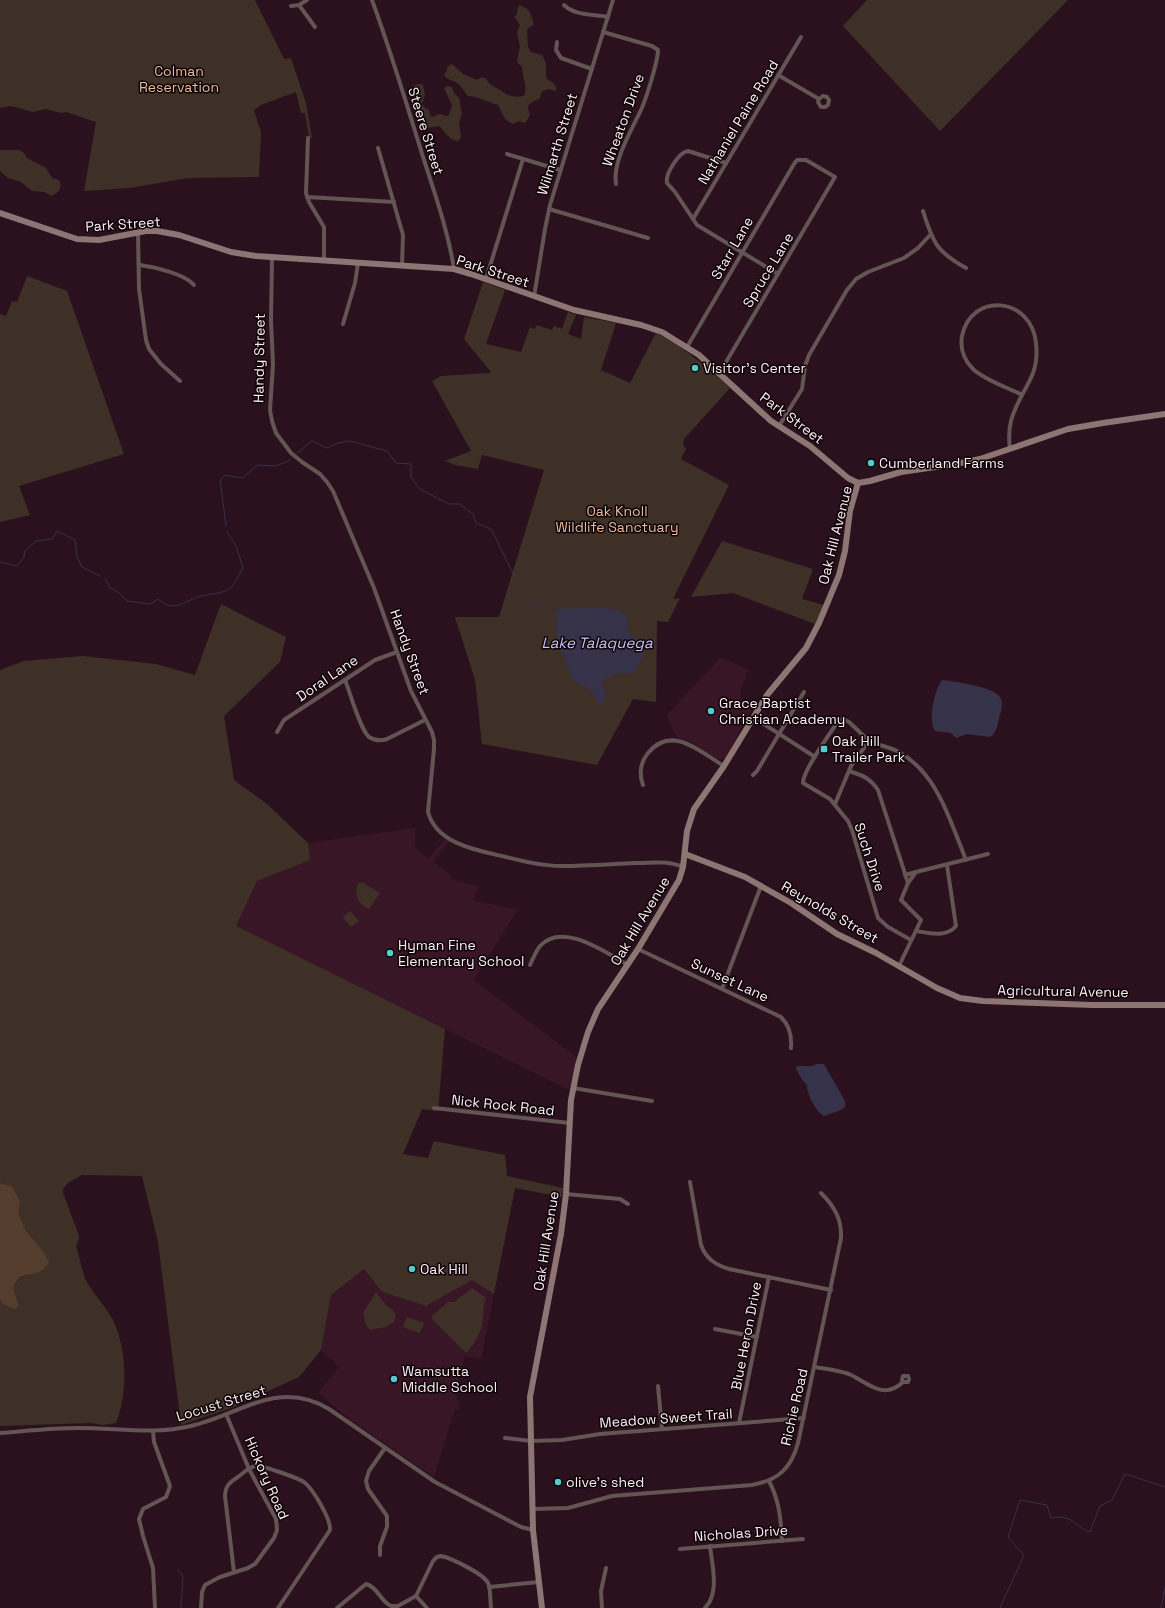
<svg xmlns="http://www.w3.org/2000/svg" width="1165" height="1608" font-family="'Space Grotesk',sans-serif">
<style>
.built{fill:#381625}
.green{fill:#3e3026}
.forest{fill:#543d2c}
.water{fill:#36324a}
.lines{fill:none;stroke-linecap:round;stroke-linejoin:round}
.stream{stroke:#36324a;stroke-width:1}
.street{stroke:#635553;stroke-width:4}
.secondary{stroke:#8c7573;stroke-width:6}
.poi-dot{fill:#52cdce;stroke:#0c0306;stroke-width:1.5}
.labels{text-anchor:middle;stroke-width:3;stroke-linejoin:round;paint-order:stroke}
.park-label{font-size:14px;fill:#ebbb98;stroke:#0c0306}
.street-label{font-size:14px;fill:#ffeff4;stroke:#0c0306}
.poi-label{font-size:14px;fill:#ffeff4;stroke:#0c0306;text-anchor:start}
.water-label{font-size:15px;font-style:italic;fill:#c8c1f5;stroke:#0c0306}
</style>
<rect width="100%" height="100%" fill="#2b111d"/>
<g class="built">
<path d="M721,657l28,13 -4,7 1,1 -4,7 -2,13 3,4 10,6 -28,50 -4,1h-4l-27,-18 -12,-3 -4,-5 -7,-18z"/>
<path d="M415,828v19l13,12 17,-20 5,2 -17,21 18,13 -1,4 29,7 -6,15 45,8 -44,71 103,77 -8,33 -334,-164 22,-45 52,-21 -1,-17z"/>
<path d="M364,1269l18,23 44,14 46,-27 22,15 -13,65 -16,-3 -9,34 3,20 -4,-1 -21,68 -83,-57 -33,-27 21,-26 -18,-17 10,-55z"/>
</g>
<g class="green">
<path d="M0,0h255l29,59 7,-1 15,45 6,35 -3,-1 -4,-24h-4l-5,-21 -35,13 -7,5 7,22 -2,45 -71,1 -59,10 -45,3 12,-69 -30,-10 -5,1 -15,-4 -13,3 -22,-6 -11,2z"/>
<path d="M867,0h201l-128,131 -97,-105z"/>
<path d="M519,5c13,5 11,8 15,20l-3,1 -4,3 1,18 3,5 11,3 4,8v15l7,5 4,5 -2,3 -6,-2 -7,2 -2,7 -11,6 -1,4 2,7 -4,7 -2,1 -5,-2 -6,3 -8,-5 -7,-14c-11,-3 -19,-8 -30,-9 -4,-4 -6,-10 -11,-13 -4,-3 -10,-3 -13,-8l3,-4v-4l5,-3 11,10 14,6 5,-3c5,1 4,2 7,6 3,4 7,4 11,7 8,6 14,8 24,6 4,-10 -2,-19 -2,-30l-4,-2 -1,-4 3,-13 -3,-15 3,-7 -6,-9 3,-1v-5z"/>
<path d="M420,84l3,1 2,10 -3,9 2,3 5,3 1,5 2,2 8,-3 6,2 3,-1 3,-10 -8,-17 3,-2 5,1 2,6 6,6v7l2,7 -3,10 2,14 -2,4c-10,0 -13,-9 -20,-15l-12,2c-6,-4 -12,-17 -16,-24l2,-4 -4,-8 5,-7z"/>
<path d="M0,150h19l5,3 3,5 19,10 6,10 7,2c4,8 0,13 -8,16l-6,-4 -13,-1 -11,-9 -13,-4 -8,-7z"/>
<path d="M27,276l40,15 57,163 -105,32 11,29 -30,7v-208l6,2 6,-15 5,1z"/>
<path d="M483,282l22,8 -19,54 35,8 9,-25 5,2 2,-4 15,5 2,-4 8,3 6,-17 8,3 -8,19 13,5 3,-22 32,6 -15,47 29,13 26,-50c28,14 51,34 74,55l-46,51 -1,5 3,5 -5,10 48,26 -56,114 7,-1 -12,24 -11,-1 -1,81 -23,-3 -36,66 -115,-21 -7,-64 -20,-63h44l45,-147 -62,-15 -4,14 -23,-4 -10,-4 26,-10 -39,-70 9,-5 48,-3 2,-1 -27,-33z"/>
<path d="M722,541l91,28 -11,30 22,6 -9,19 -82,-31 -42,4z"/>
<path d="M221,604l65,33 -6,25 -56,54 10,64 33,24 41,39 2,17 -53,21 -21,45 209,103 -7,82 -16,-2 -19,45 25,4 6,-17 71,14 2,21 56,12 -1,9 -47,-9 -21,106 -22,-14 -46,26 -44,-14 -18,-23 -33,26 -10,55 -22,27 -68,31 -50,17 -23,-183 -16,-66 -60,-1 -14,8 -5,6v4l15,40 1,5 -3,9c5,12 5,25 12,37 8,13 19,24 26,38 13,29 14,71 2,101l-13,2 -13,-2 -90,3v-126l3,4 16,1 -6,-17c6,-12 15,-14 27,-17l3,-20 -17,-20 -7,-16 1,-14 -8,-15 -12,-3v-513l24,-9 59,-5 73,8 39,11z"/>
<path d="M362,882l18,11 -11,16c-12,-5 -15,-14 -11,-26z"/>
<path d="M350,911l9,10 -8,6 -8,-10z"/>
<path d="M472,1288l14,10c-3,7 -2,13 -3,20 -1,13 -8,26 -17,35l-34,-34v-3l16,-14h6z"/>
<path d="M376,1292l10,13 7,5 3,5 -2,7 -8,5 -16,3 -4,-5 -3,-12z"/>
<path d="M407,1317l17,6 -4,10 -17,-6z"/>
</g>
<path class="forest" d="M0,1183l12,3 8,15 -1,14 7,16 17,20 6,12c-3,3 -6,7 -10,9 -13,4 -19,1 -26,16l6,17 -4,4 -12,-5 -3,-4z"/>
<g class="water">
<path d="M603,608c38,3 17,20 30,29 4,2 9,3 12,4 1,13 -5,23 -13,32h-16l-6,4 -7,2 -1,4 4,13 -4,8h-2l-5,-5 1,-3 -7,-4v-5c-4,-1 -10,-2 -13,-5 -5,-4 -11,-21 -12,-27l-6,-7 -2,-36 6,-3z"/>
<path d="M942,680c11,1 52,7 58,17 4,6 1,14 -1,21 -1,6 -2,12 -6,17l-3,2 -23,-3 -11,4 -5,-5 -16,-2c-7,-12 -1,-40 7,-51z"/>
<path d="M817,1064h7l21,37v6l-4,3 -17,6c-9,-5 -17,-22 -17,-31l-4,-4 -7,-12 1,-3c8,-1 12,2 20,-2z"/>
</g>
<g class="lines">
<g class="stream">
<path d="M297,453l15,-12 15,7 11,-5 12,-2 37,10 9,12 15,1v13l9,12 29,15h11l13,10 3,9 15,6 35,71 27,6"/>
<path d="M226,525l-6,-45 5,-5 17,3 16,-13 18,1 14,-6"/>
<path d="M0,562l17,4 7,-9 1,-6 11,-10 16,-2 5,-8 18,9 2,17 5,10 18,9"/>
<path d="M105,578l5,10 8,4 9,9 23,3 8,-5c17,15 27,1 43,-3 10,-2 19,-2 28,-7 6,-4 10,-15 14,-21l-7,-22 -9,-14"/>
<path d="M556,609l1,2"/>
<path d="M178,1570l5,6 -2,32"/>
<path d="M1000,1608l24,-53 -16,-18 12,-37 27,5 4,13c22,-4 21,7 39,14l10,-26 12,-6 13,-26 40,13"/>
<path d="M1161,1608l4,-20"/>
</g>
<g class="street">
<path d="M372,0c19,52 35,105 51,157 12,37 25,74 31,112"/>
<path d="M299,5l16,22"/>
<path d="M564,5c11,11 29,9 44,12"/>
<path d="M291,6l8,-1 8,-5"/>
<path d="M603,32l49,14 6,4c0,11 -12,49 -17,60 -9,19 -29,52 -25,74"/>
<path d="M557,42l-1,8 5,8 31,11"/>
<path d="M778,75l41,24 -1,3 3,5h4l3,-2 1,-5 -2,-3 -4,-1 -4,3"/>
<path d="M308,138l-2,55 3,9 15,25v33"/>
<path d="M378,148l25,87 -1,31"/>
<path d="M507,154l53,16"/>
<path d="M726,163l-38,-12c-9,1 -23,23 -21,32l8,9 22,33 81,49"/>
<path d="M307,197l87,5"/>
<path d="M549,209l99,29"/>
<path d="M923,211c10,32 14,41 43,57"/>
<path d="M693,219l108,-182"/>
<path d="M138,233l1,56 7,51 3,9 12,15 19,17"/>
<path d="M272,257l-1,64 2,44 -3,45 2,11 4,12 15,20 11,9 18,12 7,8 6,9 41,97 37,103 21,41 2,8v9l-6,63c8,31 47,38 74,44 20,5 40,10 60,10 24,0 49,-2 73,-3 17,0 32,-3 48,4"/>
<path d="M140,265c14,2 45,9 54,20"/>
<path d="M486,279l37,-120"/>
<path d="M534,297l11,-68 5,-24 63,-205"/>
<path d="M343,324l12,-41 3,-20"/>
<path d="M687,347l107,-183 3,-4h9l29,17 -116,197"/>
<path d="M779,426l23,-37 3,-23 4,-11 38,-65 9,-11 12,-7 36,-14 14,-10 12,-13"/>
<path d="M1010,449c-3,-23 2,-35 12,-54 -15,-8 -36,-14 -49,-26 -9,-9 -13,-21 -11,-33 9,-44 69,-40 74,7 1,10 1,20 -3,30 -3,8 -7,15 -11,22"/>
<path d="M345,680c5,12 15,49 24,57 6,4 12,4 18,2l38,-19"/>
<path d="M753,717l62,40"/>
<path d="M277,732l7,-12 91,-60 22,-8"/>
<path d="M869,742c10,3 21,5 30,10 39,22 51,69 67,108"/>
<path d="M849,771c13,4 21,7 29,19l30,93 -7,17 20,20 -22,46"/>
<path d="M753,775l4,-4 47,-79"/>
<path d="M643,785c-4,-11 -3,-22 5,-32 24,-29 52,-1 76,13"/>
<path d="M835,804l16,-38 18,-25 -20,-19 -6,-3 -4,1c-8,12 -37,52 -36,63l27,16 18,22 4,9 26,88 10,9 23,13"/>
<path d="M916,872l72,-18"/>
<path d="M905,875l11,-3 -8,11"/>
<path d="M916,931c13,2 30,7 40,-5l-9,-61"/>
<path d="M638,949l143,68c9,9 11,19 10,31"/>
<path d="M530,965c3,-7 6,-14 10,-19 23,-25 66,7 88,19"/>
<path d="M722,989l39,-103"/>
<path d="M573,1088l79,13"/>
<path d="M434,1108l136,15"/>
<path d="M690,1182l11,63c5,14 15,20 28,24l102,21"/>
<path d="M566,1194l54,5 8,5"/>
<path d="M715,1329l42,8"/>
<path d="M815,1367c11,2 23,3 34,7 18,8 34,27 54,8l-1,-2 1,-4h5l1,3 -1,3h-5"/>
<path d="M658,1386l4,43"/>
<path d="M739,1423l30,-146"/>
<path d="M153,1431l1,11 16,44 -4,11 -23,12 -4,10 4,17 10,32 2,40"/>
<path d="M0,1433c26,-2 52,-5 79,-5 38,0 75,7 112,-2 49,-11 87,-48 138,-17l106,73 86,45 12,3"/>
<path d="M505,1438l26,3 31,-1 38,-6 204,-16"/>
<path d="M769,1481c10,19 12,38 13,60"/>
<path d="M533,1509l35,-1 44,-12 12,-1 128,-10c26,-5 39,-16 46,-42l43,-205c1,-19 -7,-32 -20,-45"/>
<path d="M680,1549l123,-10"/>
<path d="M380,1555v-9l7,-19v-11l-19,-27 -2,-8 3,-10 16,-23"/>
<path d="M234,1572l-9,-76c0,-10 5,-14 13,-19 5,-4 12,-11 19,-11 7,0 41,12 47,16 9,7 27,37 26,48l-52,78"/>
<path d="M489,1587l50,-5"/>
<path d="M201,1608l1,-16 3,-7 15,-8 28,-9 7,-4 19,-26 3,-8 -1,-11 -27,-50 -23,-55"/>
<path d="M337,1608l29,-24c12,3 14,17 25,22h7l18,-10"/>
<path d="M427,1608l-11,-12 17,-35 4,-4 4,-1c10,2 43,18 47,27 3,7 2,17 3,25"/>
<path d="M602,1608l-1,-17 5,-23"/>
<path d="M705,1608c15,-15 7,-43 5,-62"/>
</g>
<g class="secondary">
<path d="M0,213l77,26 22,1 47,-9h11l22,4 52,17 25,4 198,13 17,5 103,36 67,15 21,7 37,23 72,66 39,25 38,32 10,5 12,-2 31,-9 55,-8 24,-5 88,-30 35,-6 62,-9"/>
<path d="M685,854l60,23 46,26 46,31 39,19 61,35 23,10 23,3 109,4h73"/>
<path d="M542,1608l-9,-78 -3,-133 31,-163 5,-40 5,-94 7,-35 10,-33 10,-23 40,-60 41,-69 4,-13 4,-36 7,-22 30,-43 43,-71 39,-47 13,-25 20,-48 6,-24 5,-40 8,-28"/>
</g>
</g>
<g class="poi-dot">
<circle cx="695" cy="368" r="4"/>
<circle cx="871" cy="463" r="4"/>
<circle cx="711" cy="711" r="4"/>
<rect x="820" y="745" width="8" height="8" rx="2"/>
<circle cx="390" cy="953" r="4"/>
<circle cx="412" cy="1269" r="4"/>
<circle cx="394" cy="1379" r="4"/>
<circle cx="558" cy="1482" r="4"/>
</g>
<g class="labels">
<g class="park-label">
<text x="179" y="76">Colman<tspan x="179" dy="16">Reservation</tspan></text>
<text x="617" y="516">Oak Knoll<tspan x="617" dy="16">Wildlife Sanctuary</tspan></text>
</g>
<g class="street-label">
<text transform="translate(623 120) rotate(-70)" y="5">Wheaton Drive</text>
<text transform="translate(738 122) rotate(-59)" y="5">Nathaniel Paine Road</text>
<text transform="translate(426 131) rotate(73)" y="5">Steere Street</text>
<text transform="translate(557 144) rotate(-73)" y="5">Wilmarth Street</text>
<text transform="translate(123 224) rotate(-4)" y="5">Park Street</text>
<text transform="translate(732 248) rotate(-60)" y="5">Starr Lane</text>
<text transform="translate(768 270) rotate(-59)" y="5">Spruce Lane</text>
<text transform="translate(493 271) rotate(18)" y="5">Park Street</text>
<text transform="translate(259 358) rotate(-89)" y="5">Handy Street</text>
<text transform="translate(792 418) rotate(37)" y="5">Park Street</text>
<text transform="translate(835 535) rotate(-76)" y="5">Oak Hill Avenue</text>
<text transform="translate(410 652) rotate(70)" y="5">Handy Street</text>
<text transform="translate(327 678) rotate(-34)" y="5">Doral Lane</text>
<text transform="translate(870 857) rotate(72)" y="5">Such Drive</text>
<text transform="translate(830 912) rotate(30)" y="5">Reynolds Street</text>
<text transform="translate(640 921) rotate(-59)" y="5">Oak Hill Avenue</text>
<text transform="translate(730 980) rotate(25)" y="5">Sunset Lane</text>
<text transform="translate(1063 991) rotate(1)" y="5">Agricultural Avenue</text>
<text transform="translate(503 1105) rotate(6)" y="5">Nick Rock Road</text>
<text transform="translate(546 1241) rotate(-81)" y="5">Oak Hill Avenue</text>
<text transform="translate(746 1336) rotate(-79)" y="5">Blue Heron Drive</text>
<text transform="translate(221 1403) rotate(-17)" y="5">Locust Street</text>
<text transform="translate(794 1407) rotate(-77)" y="5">Richie Road</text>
<text transform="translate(666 1418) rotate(-4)" y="5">Meadow Sweet Trail</text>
<text transform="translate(267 1478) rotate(66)" y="5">Hickory Road</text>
<text transform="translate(741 1533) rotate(-4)" y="5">Nicholas Drive</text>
</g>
<g class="poi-label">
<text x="703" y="373">Visitor's Center</text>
<text x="879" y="468">Cumberland Farms</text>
<text x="719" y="708">Grace Baptist<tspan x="719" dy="16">Christian Academy</tspan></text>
<text x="832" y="746">Oak Hill<tspan x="832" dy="16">Trailer Park</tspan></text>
<text x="398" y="950">Hyman Fine<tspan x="398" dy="16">Elementary School</tspan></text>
<text x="420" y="1274">Oak Hill</text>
<text x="402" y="1376">Wamsutta<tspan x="402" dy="16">Middle School</tspan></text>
<text x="566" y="1487">olive's shed</text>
</g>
<g class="water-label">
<text x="597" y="648">Lake Talaquega</text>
</g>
</g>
</svg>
